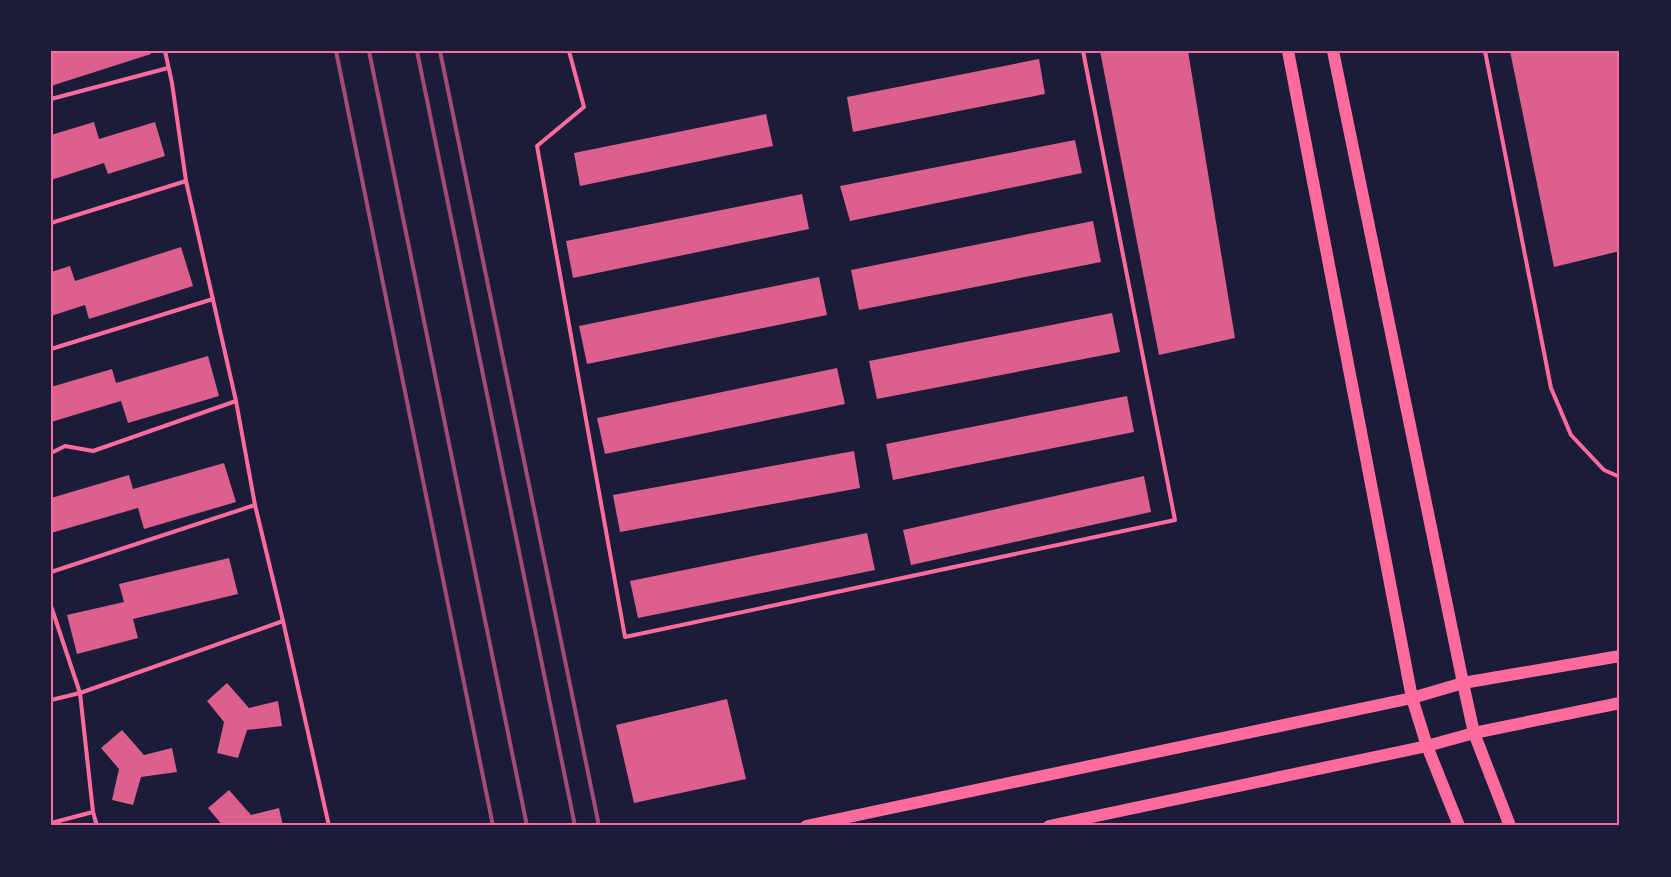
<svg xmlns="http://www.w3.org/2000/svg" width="1671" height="877" font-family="Ubuntu,sans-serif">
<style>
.building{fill:#dd5f8e}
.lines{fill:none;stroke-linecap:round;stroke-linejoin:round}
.service{stroke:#ff6b9d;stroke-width:4}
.primary{stroke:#ff6b9d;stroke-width:12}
.rail{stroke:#a44b75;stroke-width:4}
.neatline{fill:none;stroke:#ff6b9d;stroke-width:2}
</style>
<rect width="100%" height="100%" fill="#1b1b3a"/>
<g class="building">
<path d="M51,51h99l1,3 -100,32z"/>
<path d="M1100,51h88l47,287 -76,17z"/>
<path d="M1510,51h110v200l-66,16z"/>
<path d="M1039,59l6,35 -192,38 -6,-35z"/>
<path d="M766,114l7,32 -193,40 -6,-33z"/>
<path d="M94,122l5,17 56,-17 10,34 -57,18 -4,-11 -53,17v-45z"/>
<path d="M1075,140l7,33 -232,48 -10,-35z"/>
<path d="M802,194l7,35 -236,49 -7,-37z"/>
<path d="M1093,221l8,41 -242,48 -8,-40z"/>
<path d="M181,247l12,39 -104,33 -4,-14 -34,11v-44l19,-6 5,15z"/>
<path d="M819,277l8,38 -240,49 -8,-38z"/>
<path d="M1112,313l8,39 -243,47 -8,-38z"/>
<path d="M208,356l11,40 -91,27 -7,-22 -70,21v-35l61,-18 4,14z"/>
<path d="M837,368l8,36 -240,50 -8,-36z"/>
<path d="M1127,396l7,36 -241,48 -7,-36z"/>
<path d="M854,451l6,37 -240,44 -7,-37z"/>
<path d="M224,463l12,39 -92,27 -6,-21 -87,25v-35l78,-23 4,14z"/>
<path d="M1144,476l7,36 -240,53 -8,-35z"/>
<path d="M867,533l8,37 -237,48 -8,-37z"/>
<path d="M229,558l9,36 -105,25 5,19 -61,16 -10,-39 57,-13 -5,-18z"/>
<path d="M227,683l22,25 29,-7 4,25 -35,4 -9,28 -21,-5 7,-31 -17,-21z"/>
<path d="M727,699l19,80 -112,24 -18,-78z"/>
<path d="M122,730l22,25 28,-7 5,24 -36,5 -8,28 -21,-5 7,-31 -18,-21z"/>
<path d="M229,790l22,25 28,-7 4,18h-60l-15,-18z"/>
</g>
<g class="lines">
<g class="service">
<path d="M165,51l7,32 14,98 50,220 19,104 28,116 46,205"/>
<path d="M569,51l15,56 -47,39 88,491 550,-117 -92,-469"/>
<path d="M1485,51l66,337 20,47 33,35 16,7"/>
<path d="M51,99l117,-31"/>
<path d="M51,223l135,-42"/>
<path d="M51,349l162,-50"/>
<path d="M51,453l14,-7 28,5 143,-50"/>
<path d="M51,572l204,-67"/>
<path d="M51,606l29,87 13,119"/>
<path d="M51,700l29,-7 203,-72"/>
<path d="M51,823l42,-11 4,14"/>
</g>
<g class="primary">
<path d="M1288,51l124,647 15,48 32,80"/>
<path d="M1333,51l130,632 11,50 36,93"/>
<path d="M806,826l606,-128 51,-15 157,-27"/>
<path d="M1049,826l378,-80 47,-13 146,-30"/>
</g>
<g class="rail">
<path d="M336,51l157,775"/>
<path d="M369,51l158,775"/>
<path d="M417,51l158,775"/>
<path d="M440,51l159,775"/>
</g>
</g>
<rect width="1671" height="877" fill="none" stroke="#1b1b3a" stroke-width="105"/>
<rect x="52" y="52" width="1566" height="772" class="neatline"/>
</svg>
